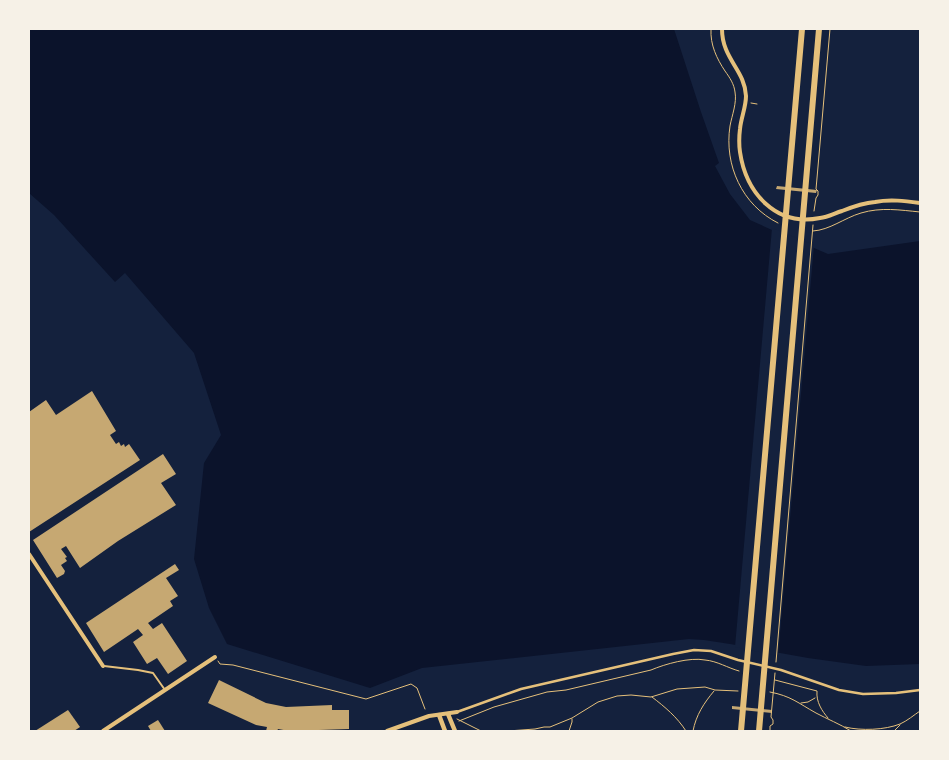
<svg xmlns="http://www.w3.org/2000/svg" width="949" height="760" font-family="'PT Sans',sans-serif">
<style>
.water{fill:#0b132b}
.pier{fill:#14213d}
.building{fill:#c6a872}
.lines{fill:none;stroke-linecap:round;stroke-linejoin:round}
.path{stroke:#e5c07b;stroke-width:1}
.service{stroke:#e5c07b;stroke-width:2}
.pedestrian{stroke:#e5c07b;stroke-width:2.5}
.minor{stroke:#e5c07b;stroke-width:4}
.tertiary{stroke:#e5c07b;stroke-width:4.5}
.motorway{stroke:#e5c07b;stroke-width:6}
</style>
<rect width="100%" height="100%" fill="#14213d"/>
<path class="water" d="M29,29h645l27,83 18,51 -4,3 15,28 20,26 22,10 56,24 92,-13v423l-54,2 -58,-8 -78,-14 -26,-4 -15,-1 -267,29 -52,20 -143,-44 -18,-36 -15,-49 10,-96 17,-28 -27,-82 -69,-80 -10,9 -61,-67 -25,-22z"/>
<path class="pier" d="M772,228l42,17 -36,411 -43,-9z"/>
<g class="building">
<path d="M777,186l40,4 -1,3 -40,-4z"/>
<path d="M92,391l24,40 -6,4 6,9 3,-2 2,4 3,-2 1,3 4,-3 11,16 -111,72v-18l1,-1 -1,-2v-99l17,-12 10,15z"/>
<path d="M163,454l13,20 -15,9 15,22 -58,36 -38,27 -14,-22 -5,3 6,8 -2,1 2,3 -6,4 4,6 -1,3 -7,4 -24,-38z"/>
<path d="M175,564l4,6 -13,8 12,18 -8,5 3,5 -25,17 5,6 9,-6 25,38 -19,13 -11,-16 -10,6 -14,-22 10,-7 -5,-6 -34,23 -18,-29z"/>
<path d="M219,680l47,23 20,4 46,-2v5h17v19l-60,2 -11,-2 -1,2h-11l1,-4 -11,-2 -48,-22z"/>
<path d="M732,706l40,4v3l-40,-4z"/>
<path d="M68,710l12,17 -6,4h-39z"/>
<path d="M158,720l7,11h-14l-3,-5z"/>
</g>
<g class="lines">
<g class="path">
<path d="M711,29c-1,16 6,30 14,42 5,7 9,13 10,21 2,11 -3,23 -5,34 -6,39 12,79 48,97"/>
<path d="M751,103l6,1"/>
<path d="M814,211l2,-13 2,-3v-4l-2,-2 1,-11 13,-149"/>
<path d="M813,231c17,-1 31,-13 48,-18 20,-6 39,-3 59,-1"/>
<path d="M218,661l2,3 13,1 133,34 45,-15 6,4 8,21"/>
<path d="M776,662l37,-437"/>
<path d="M775,680l42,11c-1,11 5,20 11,27"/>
<path d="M770,692c21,4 28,11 46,21 11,6 24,11 35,18"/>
<path d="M652,697c13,10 25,20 34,34"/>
<path d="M801,703l7,-1 7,-4"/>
<path d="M457,719l24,12"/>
<path d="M459,721l35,-14 53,-15 19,-2 85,-20c14,-6 39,-13 54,-10 12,1 23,8 34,11"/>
<path d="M845,727c16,4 40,3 55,-3 7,-3 14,-9 20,-13"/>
<path d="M508,731l27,-2 9,-2h6l22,-9 26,-16 19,-6 14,-1 20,2 26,-8 28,-2 10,3 23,1"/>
<path d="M569,731l3,-9v-3"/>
<path d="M693,731c3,-16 11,-28 21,-40"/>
<path d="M770,731v-5l3,-2v-4l-2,-3 4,-44"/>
<path d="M894,731l6,-6"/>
</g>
<path class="service" d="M104,666l34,4 15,3 12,17"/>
<path class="pedestrian" d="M457,712l64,-23 152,-35 21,-4 17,1 27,9 43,10 58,20 24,4 33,-1 24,-3"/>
<g class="minor">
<path d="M722,29c0,30 23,41 24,67 0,11 -5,22 -6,33 -1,8 -1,16 0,23 6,41 36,75 80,66 8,-1 15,-5 22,-7 10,-4 21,-8 33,-9 15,-3 30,-1 45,1"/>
<path d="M29,554l74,112"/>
<path d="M103,731l112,-74"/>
<path d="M387,731l42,-15 28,-4"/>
</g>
<g class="tertiary">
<path d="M448,714l7,17"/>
<path d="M439,715l6,16"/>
</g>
<g class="motorway">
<path d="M741,731l61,-702"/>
<path d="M759,731l60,-702"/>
</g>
</g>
<rect width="949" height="760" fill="none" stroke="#f6f1e7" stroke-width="60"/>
</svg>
